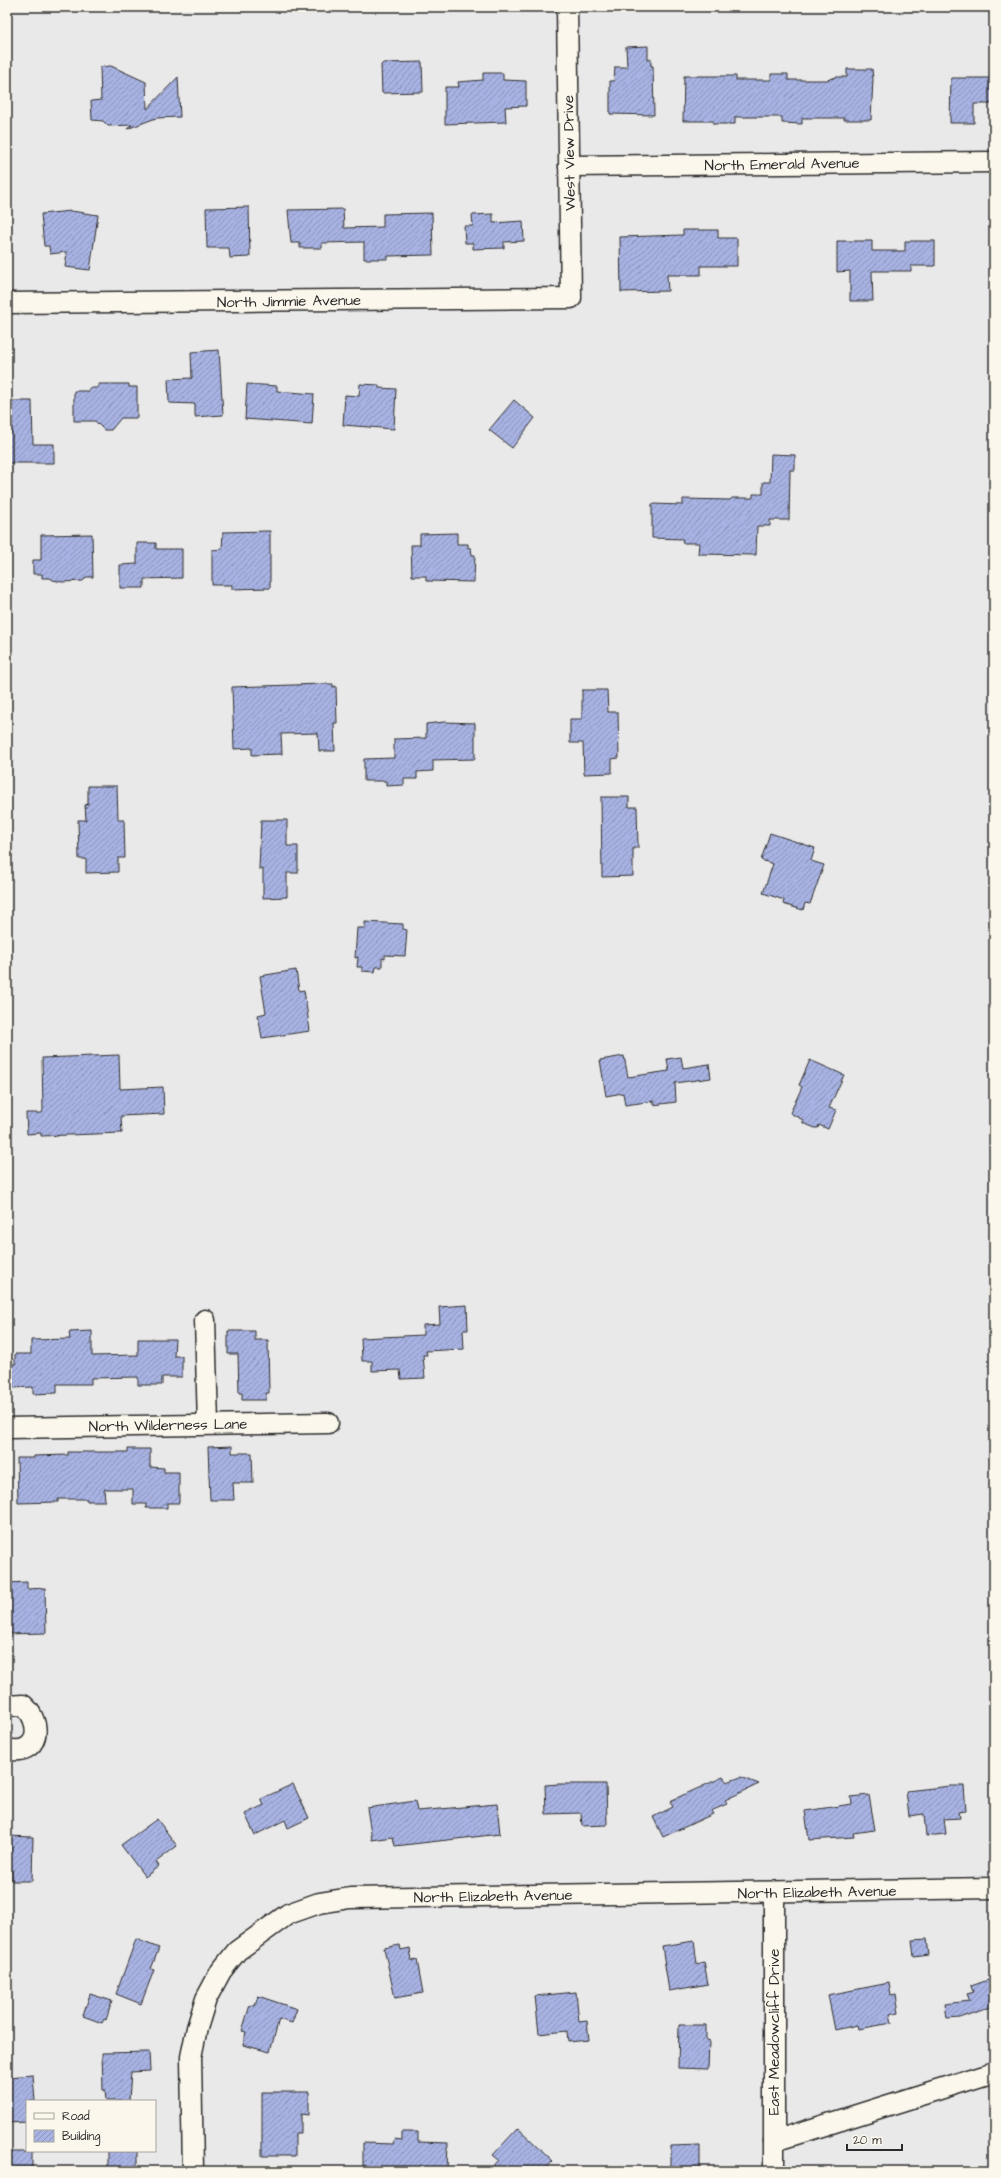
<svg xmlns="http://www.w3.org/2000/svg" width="1001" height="2178" font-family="'Architects Daughter',sans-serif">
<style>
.building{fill:url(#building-hatch);stroke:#2b2b2b}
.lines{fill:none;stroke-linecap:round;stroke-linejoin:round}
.street-casing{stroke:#2b2b2b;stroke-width:23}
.street{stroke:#fbf7ec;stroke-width:20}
.labels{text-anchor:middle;stroke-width:3;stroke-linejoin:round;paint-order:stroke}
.street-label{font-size:15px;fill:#2b2b2b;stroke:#fbf7ec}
</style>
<defs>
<pattern id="building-hatch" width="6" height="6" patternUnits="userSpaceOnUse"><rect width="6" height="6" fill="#a8b3e3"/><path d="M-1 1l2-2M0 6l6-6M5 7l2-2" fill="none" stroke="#8992b8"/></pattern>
</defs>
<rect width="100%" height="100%" fill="#eae9ea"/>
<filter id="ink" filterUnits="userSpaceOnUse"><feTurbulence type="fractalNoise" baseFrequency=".025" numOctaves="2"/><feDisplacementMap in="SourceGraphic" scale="8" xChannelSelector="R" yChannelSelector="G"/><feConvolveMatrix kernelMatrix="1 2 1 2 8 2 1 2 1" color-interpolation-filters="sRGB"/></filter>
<g filter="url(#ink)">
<g class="building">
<path d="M648,46v14l3,-1v7h2l1,49 -44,-1v-33h4l1,-14h12l-1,-20z"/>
<path d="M422,62l1,30 -41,1 -1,-28 2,-2z"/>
<path d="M111,66l35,16 1,27 31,-32 2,40 -24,1 -29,11 5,-4 -24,1 -5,-5 -11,-1 -1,-19 10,-1 -1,-33z"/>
<path d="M847,69h25l1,10 -2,41h-27l1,-2h-43v6l-20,-1v-6h-47v7h-22v-3h-30l1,-45h52v4h35v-6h17v6h39l9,-3h11z"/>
<path d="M483,73h20v7l23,1v25l-21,1 1,15 -61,2v-37h14l-1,-5 25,-2z"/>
<path d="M951,78h43v26h-20v19h-24z"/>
<path d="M249,207l1,50 -20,1 -1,-10h-22l-1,-40z"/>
<path d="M343,209l1,19 39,-1v-13l49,-1 1,42 -45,1v3h-24v-17l-42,1v5h-22v-5h-9l-3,-33z"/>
<path d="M71,211l27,4 -8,55 -25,-3 2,-15 -17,2 -1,-8h-5l-3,-32z"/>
<path d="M493,214v9l30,-2 1,20 -20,1v6l-31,1v-6h-8l-1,-17h9l-1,-11z"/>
<path d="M683,230h35v8h19v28h-36v9h-34l1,16 -47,1 -1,-55 63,-2z"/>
<path d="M837,241h35v10h33v-10h30v25h-24v5h-39l1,30h-23v-30l-13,1z"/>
<path d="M219,350l4,65 -28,2v-13l-26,-1 -1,-24 24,-1 -1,-26z"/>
<path d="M98,384h31v3h8v31h-16l-10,12h-7l-9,-9h-21v-30h15v-3h9z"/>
<path d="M247,384l30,2v5l37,3 -2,30 -67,-5z"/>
<path d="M360,384l19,1v3l17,1 -2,40 -51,-4 2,-30 14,1z"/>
<path d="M514,400l21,18 -23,30 -23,-18z"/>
<path d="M11,401h21l1,43h21v19h-47v-40h4z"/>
<path d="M771,454l24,1v15h-5l-1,50h-19v6h-13l-1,29 -58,-1 1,-11h-17l1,-4 -31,-1v-34l31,1v-6l47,1 2,-2h21v-4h10v-12h7z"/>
<path d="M270,531v57l-38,1v-4h-20v-35l10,-1 1,-17z"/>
<path d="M457,533v11h11v4h3l1,7h3l-1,27 -48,-1v-5h-14l-1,-31h9v-11z"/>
<path d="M92,534l1,43h-7l-3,4 -21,1 -9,-2 -3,-2h-8v-4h-9v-14h8v-25z"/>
<path d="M137,543h19v6h26v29l-38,1v9h-24v-23l17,-1z"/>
<path d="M323,684h10v3l3,-1 1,37h-3l1,28h-16l-1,-18 -37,1 1,20 -30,1v-7l-18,1 -2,-62z"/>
<path d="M582,690h25l1,22h10l1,46 -7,1v14l-28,1 -1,-31h-13v-24h12z"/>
<path d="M444,722l31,1v36l-42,1v11l-16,1v7h-13v6l-18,1v-5h-22v-22l30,-1v-19l32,-1v-14z"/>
<path d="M88,786h29l1,34h6l1,38h-7v14l-32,1v-14h-7l-1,-39h8l-1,-15 3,-1z"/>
<path d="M601,797h28v10h8l1,41h-5v28l-31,1z"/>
<path d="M261,820h26v26h11v27h-11v24l-24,1v-29h-4z"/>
<path d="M770,833l45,15 -4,13 13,4 -14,39 -5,-1 -2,7 -20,-6 1,-4 -21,-7 10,-29 -12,-4z"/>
<path d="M365,922l38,2v5l4,1 -2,26 -20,-1v4l-3,-1v9h-6l-1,5 -13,-1v-4h-5l1,-10 -3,1 2,-30h8z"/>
<path d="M296,970l3,21 5,-1 6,41 -48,7 -4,-23 8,-2 -6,-37z"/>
<path d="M119,1055l1,34 43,-2 1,27 -43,2 1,17 -81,3v-3l-14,1 -1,-21h16l1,-3 -1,-52z"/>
<path d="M624,1056l4,21 41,-6 -2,-12 14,-2 2,11 26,-4 2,14 -36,5 1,19 -22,3v-4l-29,4 -2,-12 -17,3 -6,-36z"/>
<path d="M810,1060l34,15 -15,33 7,2 -8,19 -9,-4 -1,3h-3l-12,-5v-3l-13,-7 12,-26 -3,-2z"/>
<path d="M467,1305l1,25h-5l1,19 -38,2 1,4h-4l2,23 -24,1 -1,-9 -28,1v-10h-10l-1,-23 62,-3v-10l17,-1 -1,-17z"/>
<path d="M92,1331v25l46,-1v-16h37l-1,17h8v21h-20v8h-24v-8l-47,1v6h-34v9l-24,1v-7l-20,1 -1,-24h3v-10h16v-14l39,-1 -1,-7z"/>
<path d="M228,1331h27v9h13l1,53h-3v7h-24v-7h-3l-1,-39h-10z"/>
<path d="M232,1446v7h20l1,30h-20l1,17h-24l-2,-53z"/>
<path d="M128,1449h22v18l14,1v4h15v31h-12v5h-21v-4h-13v-15h-29l1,12h-18v-2h-29v3l-40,1 -1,-45h17v-2l34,-1v-3h60z"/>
<path d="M27,1582v7l18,-1 1,45 -39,1v-51z"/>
<path d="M723,1777l4,5 14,-5 18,7 -34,16 2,4 -16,7 2,3 -50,23 -10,-20 20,-10 -3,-6z"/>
<path d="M293,1784l16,34 -21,10 -3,-8 -30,15 -10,-21 19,-9 -3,-6z"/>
<path d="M559,1784h47l1,41 -25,1 -1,-13 -35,1 -1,-29z"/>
<path d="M951,1786h13l2,25 -7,1 1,6 -16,1 2,15 -20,2 -2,-22 -15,2 -3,-25z"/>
<path d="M869,1795l6,35 -22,3 1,4 -45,3 -4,-29 47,-7 -1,-7z"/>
<path d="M415,1801l2,10 80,-7 3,30 -105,12 -2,-9 -21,3 -5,-32z"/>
<path d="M157,1819l20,27 -21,16 3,4 -14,11 -24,-32z"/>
<path d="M7,1836l26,1 -1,44h-20v-11h-5z"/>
<path d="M136,1939l23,9 -8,21 3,1 -13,34 -25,-10z"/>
<path d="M927,1939l2,16 -15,2 -2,-17z"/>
<path d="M694,1941l3,23 7,-2 4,22 -39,7 -7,-45z"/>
<path d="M400,1945l1,5 9,-2 2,13 5,-1 6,33 -28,5 -11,-50z"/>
<path d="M994,1978v28l-34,12 -13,1 -2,-15 24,-3 -3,-7 7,-2 -2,-6z"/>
<path d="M889,1983l2,13 5,-1 3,17 -9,2 2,9 -34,6 -1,-4 -22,5 -7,-35z"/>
<path d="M576,1992l3,30 8,-1 2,19 -21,2 -1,-11 -28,3 -4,-38z"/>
<path d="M90,1994l22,7 -6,19 -2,-1 -2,4 -19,-7z"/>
<path d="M258,1996l39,13 -5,14 -13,-4 -9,33 -27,-7 3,-13 -4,-1 8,-26 5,1z"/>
<path d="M679,2025h27v15l3,1 -1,28 -30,-1z"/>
<path d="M149,2052l1,19 -19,1 -2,29h-23l-1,-11h-2l-1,-37z"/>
<path d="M33,2075l2,26h-8v21l-20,1v-46z"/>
<path d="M262,2092h47v23l-8,-1v19h-6v23h-33z"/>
<path d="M518,2128l35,33 -9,10h-55l10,-11 -6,-5z"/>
<path d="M402,2132h16v10l30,1 -1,27 -44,-2v3h-24v-3h-16v-25l30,1 1,-5 8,1z"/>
<path d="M700,2145v26h-29v-25z"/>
<rect x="108" y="2151" width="29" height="20"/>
<rect x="7" y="2152" width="25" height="19"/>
</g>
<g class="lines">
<g class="street-casing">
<g id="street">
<path d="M569,166l425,-4"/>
<path d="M7,303l564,-5 -4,-291"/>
<path d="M205,1320l3,104"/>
<path d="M7,1428l321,-5"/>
<path d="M7,1706l16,-1c21,18 16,52 -16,44"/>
<path d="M774,1893v278"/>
<path d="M774,2141l220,-69"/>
<path d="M193,2171l-2,-114 6,-29 9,-29 15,-28 16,-20 51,-37 31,-11 31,-5 644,-10"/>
</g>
</g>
<use href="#street" class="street"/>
</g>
</g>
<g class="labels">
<g class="street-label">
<text transform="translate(569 153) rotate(-91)" y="5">West View Drive</text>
<text transform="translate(782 164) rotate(-1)" y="5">North Emerald Avenue</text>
<text transform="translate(289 301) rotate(-1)" y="5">North Jimmie Avenue</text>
<text transform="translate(168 1425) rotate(-1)" y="5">North Wilderness Lane</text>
<text transform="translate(817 1892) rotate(-1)" y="5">North Elizabeth Avenue</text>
<text transform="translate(493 1896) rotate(-1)" y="5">North Elizabeth Avenue</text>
<text transform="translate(774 2032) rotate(-90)" y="5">East Meadowcliff Drive</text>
</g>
</g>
<rect width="1001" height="2178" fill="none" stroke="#fbf7ec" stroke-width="24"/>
<rect x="12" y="12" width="977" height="2154" fill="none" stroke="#2b2b2b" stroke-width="1.5" filter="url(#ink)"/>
<rect x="26" y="2100" width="130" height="52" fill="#fbf7ec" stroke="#a8a59f"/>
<rect x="34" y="2113" width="20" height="6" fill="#fbf7ec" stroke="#a8a59f"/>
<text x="62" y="2120" font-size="12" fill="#2b2b2b">Road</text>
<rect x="34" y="2130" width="20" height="12" fill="url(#building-hatch)" stroke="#a8a59f"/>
<text x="62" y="2140" font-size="12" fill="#2b2b2b">Building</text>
<path d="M847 2144v6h55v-6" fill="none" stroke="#2b2b2b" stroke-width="2"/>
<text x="853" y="2144" font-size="12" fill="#2b2b2b" stroke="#fbf7ec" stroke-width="3" paint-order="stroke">20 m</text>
</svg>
